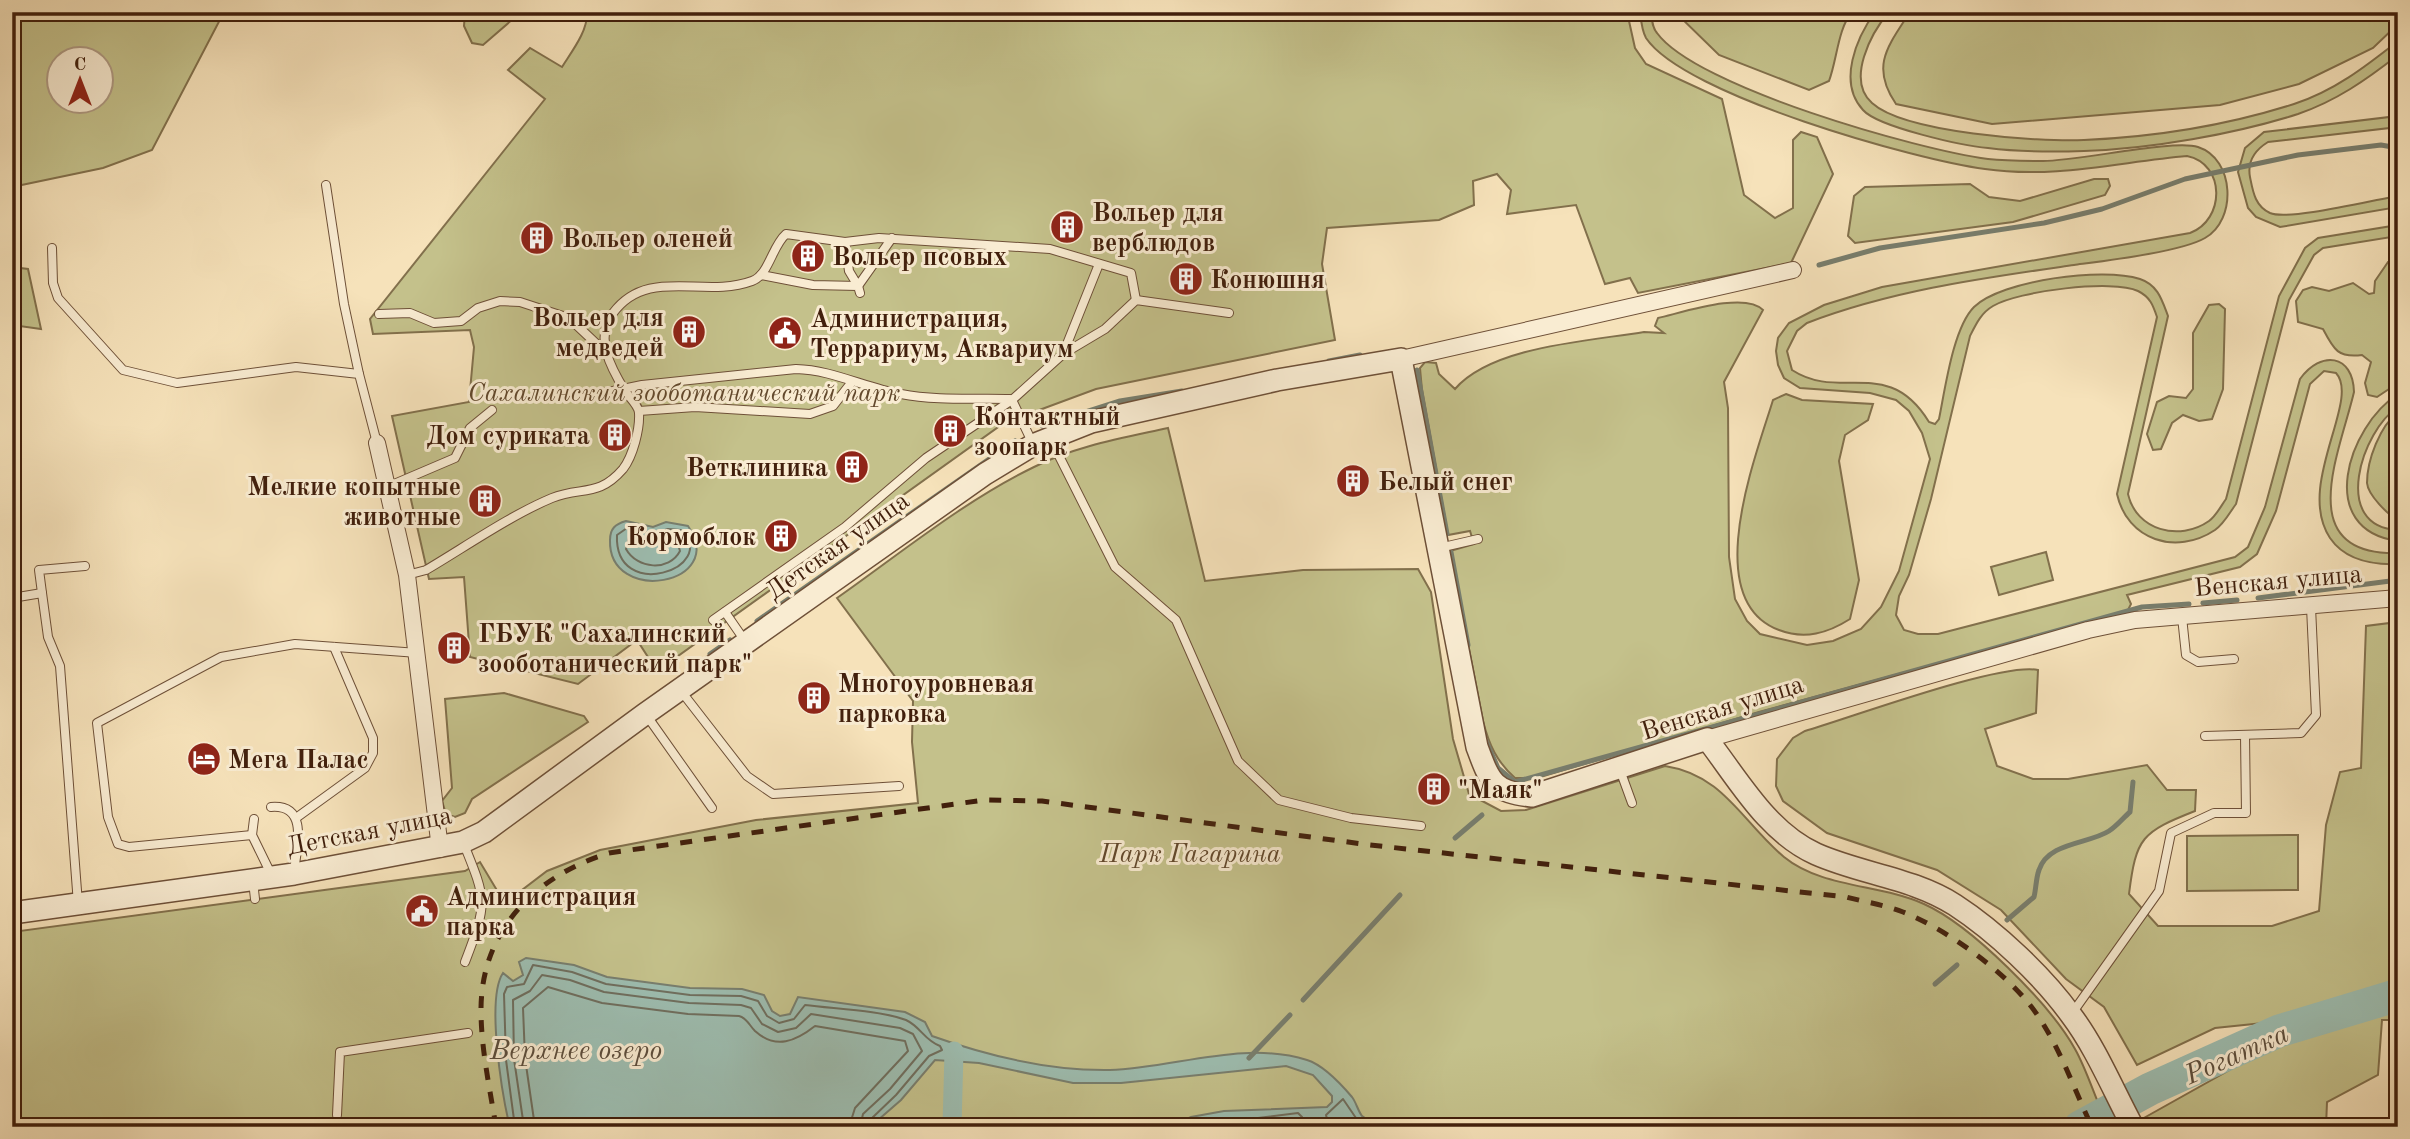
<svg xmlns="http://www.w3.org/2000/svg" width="2410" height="1139" font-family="'Old Standard TT',serif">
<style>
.green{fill:#c4c18b;stroke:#82704c;stroke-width:2;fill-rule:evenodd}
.water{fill:#9dbdb0;stroke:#787e6e;stroke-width:2}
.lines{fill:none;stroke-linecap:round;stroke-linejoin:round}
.shore{stroke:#6f6e5e;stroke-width:2}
.stream{stroke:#787e6e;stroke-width:5}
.canal{stroke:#9dbdb0;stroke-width:19}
.river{stroke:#9dbdb0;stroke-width:33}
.service-casing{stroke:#6e5038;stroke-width:10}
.minor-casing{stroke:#6e5038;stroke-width:18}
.tertiary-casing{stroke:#6e5038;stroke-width:24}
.service{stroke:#f9ecd2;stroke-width:8}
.minor{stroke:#f9ecd2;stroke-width:16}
.tertiary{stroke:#f9ecd2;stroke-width:21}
.rail{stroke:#411f0c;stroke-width:5;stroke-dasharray:12 12;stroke-linecap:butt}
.labels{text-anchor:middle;stroke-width:6;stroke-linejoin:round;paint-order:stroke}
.poi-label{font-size:26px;font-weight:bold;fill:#411f0c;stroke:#f9ecd2;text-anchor:start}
.park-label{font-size:26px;font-style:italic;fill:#62482c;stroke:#f9ecd2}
.street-label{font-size:26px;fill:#411f0c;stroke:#f9ecd2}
.water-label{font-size:28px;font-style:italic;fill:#5d4e3d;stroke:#f9ecd2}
</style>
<rect width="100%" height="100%" fill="#f6e2ba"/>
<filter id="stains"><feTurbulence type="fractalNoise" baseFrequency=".00286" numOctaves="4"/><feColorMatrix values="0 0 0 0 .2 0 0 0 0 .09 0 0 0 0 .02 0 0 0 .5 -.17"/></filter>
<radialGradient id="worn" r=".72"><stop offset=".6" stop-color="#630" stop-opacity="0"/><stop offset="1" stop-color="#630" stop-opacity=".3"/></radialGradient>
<g class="green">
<path d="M12,12h212l-72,138 -49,18 -91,19zM60,60h42v42h-42z"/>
<path d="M465,12h56l-38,33 -11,-2 -8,-17z"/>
<path d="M587,12h1040l8,36 11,16 76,35 22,96 31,23 18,-10v-68l8,-8 16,5 16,37 -42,89 -153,30 -8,-15 -25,6 -29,-79 -69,9 4,-24 -14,-16 -24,7 1,24 -35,15 -112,8 -5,36 13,76 -239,49 -92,34 -347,248 -20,-31 -59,44 -108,-27 -6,-80 -35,2 -37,-163 77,-14 5,-55 -4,-17 -97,4 -3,-15 175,-220 -37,-29 22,-22 32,19c10,-16 26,-36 25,-55z"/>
<path d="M1640,12h11c1,8 1,15 6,21 39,54 262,117 331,126 18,2 37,2 55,2 36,0 131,-22 155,-14 37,12 39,73 7,91 -24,14 -101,23 -131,27 -90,13 -181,25 -267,58l-10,8 -10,20 5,19c49,32 96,-15 137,52l6,2 4,-5c6,-29 14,-91 35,-112 28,-27 129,-40 166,-28 18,6 22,21 28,37l-40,178c8,36 51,48 81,27 7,-5 12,-15 17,-22l53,-203 26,-48 13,-10 80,-13v11l-75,12 -9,7 -25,45 -53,204c-6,8 -12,20 -21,26 -39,26 -88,10 -98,-36l40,-177c-4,-12 -7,-20 -19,-26 -25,-12 -120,0 -145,15 -12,7 -17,18 -23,30l-39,163 -22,76 -10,21 -3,19 8,15 14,4h20l297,-77 13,-10 17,-40 35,-128c21,-29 53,-25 54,13 -14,60 -63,164 44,161v11c-25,1 -53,-4 -68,-26 -35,-53 31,-138 6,-165l-12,-2 -14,13 -34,127 -19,43 -17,13 -113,28 4,9 -4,8 -368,100 -222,66h-22c-18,-16 -26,-33 -32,-57l-33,-170 24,-7 -4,-13 -22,4 -26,-145 -2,-22 5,-6 11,1 3,11 16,15c37,-43 135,-48 189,-57l20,1 -9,-7 3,-8c23,-5 87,-27 105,-8l-39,72 4,26 1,149 6,42 12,22 13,13 47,11 26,-4 28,-12 20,-22 18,-36 31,-112 -8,-26 -13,-22 -13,-11 -26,-7 -70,-5 -16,-10 -6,-13 -2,-14 2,-13 11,-15 35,-18 58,-18 308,-54c35,-13 36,-69 -3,-77 -68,6 -133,23 -202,13 -69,-9 -301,-74 -339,-131 -4,-7 -5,-17 -6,-26z"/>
<path d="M1675,12h177c-14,16 -15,48 -23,69l-20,9 -90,-35z"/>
<path d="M1875,12h14c-18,21 -43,68 -17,91 33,30 167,39 212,37 70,-3 144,-15 210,-36 40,-13 71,-37 104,-63v14c-32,25 -62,46 -100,59 -63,20 -148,35 -214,37 -31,1 -65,1 -96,-3 -25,-2 -110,-21 -125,-38 -26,-28 -6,-73 12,-98z"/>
<path d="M1910,12h488v12l-25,24 -74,36 -79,21 -228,19 -96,-20c-26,-38 -8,-58 14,-92z"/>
<path d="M2398,116v11l-130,15c-13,8 -21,19 -18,35 3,15 5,29 20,36 19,8 103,-13 128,-17v11l-118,20 -24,-10 -8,-9 -10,-36 7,-24 19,-16z"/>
<path d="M2094,179h14l2,7 -5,9 -92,27 -158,21 -7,-7 6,-40 11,-9 105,-3 19,13 31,4z"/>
<path d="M2388,262l10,1v120l-21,14 -9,-2 -3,-12 6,-21 -9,-7c-24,3 -28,-5 -39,-26l-25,-7 -2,-21 7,-11 9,-3 17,4 24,-8 16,11 5,-1 1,-12z"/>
<path d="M12,267l16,2 13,60 -29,-4z"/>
<path d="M2219,304l6,5 -2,80 -11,30 -13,2 -16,-6 -11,8 -11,26 -8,1 -6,-16 10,-32 12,-6 17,2 7,-9v-56l16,-28z"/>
<path d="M1786,394l16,6 71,4 -5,16 -23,15 -6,26 20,119 -9,39c-22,14 -45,21 -71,11 -80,-30 -23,-174 -6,-230z"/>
<path d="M2398,394v13c-36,23 -68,120 0,123v11c-84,-11 -50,-115 0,-147z"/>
<path d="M2398,412v108c-10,-5 -30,-25 -31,-37 0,-23 13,-57 31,-71z"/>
<path d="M1168,428l37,153 98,-11 115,-1 13,23 22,147 16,55 32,17 25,-1 139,-44c59,9 77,56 119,91 38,31 96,27 140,47 47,21 126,100 151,145 13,23 21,53 34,78h-2097v-195l453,-61 15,-9 27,45 15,-17 25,-19 53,-21 156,-30 162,-17 -6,-61 1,-41 -76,-103c64,-45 127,-97 197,-131 42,-21 89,-29 134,-39z"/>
<path d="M2046,552l7,28 -54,15 -8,-28z"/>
<path d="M2398,622v360l-125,40 -58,6 -78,37 -33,-58 -38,-28 -65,-69 -64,-40 -110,-37 -44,-32 -7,-15 1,-27 16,-21 12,-7c45,-13 196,-69 233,-61l-2,43 -51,16 12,37 36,13h35l79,-14 20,25h29l-1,21c-53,21 -59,26 -66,83l29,32h114l47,-15 7,-86 14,-53 21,-4 5,-142z"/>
<path d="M504,693l80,23 4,6 -116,77 -7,14 -10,4 -9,-3 -4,-13 10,-13 -7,-89z"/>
<path d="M2298,835v55l-111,1v-55z"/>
<path d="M2398,1002v18h-16l-4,55 -51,27 -1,25h-179l-5,-8 143,-80z"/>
</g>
<g class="water">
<path d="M626,521l27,6 13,-5 22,4c41,59 -80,80 -78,14 0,-11 5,-16 16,-19z"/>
<path d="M526,958l48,7 33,12 83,11 52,1 22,6 8,16 8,5 10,-2 8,-17 107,15 20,10 7,14c56,20 118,35 178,34 65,-2 132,-30 197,-10 16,5 34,24 45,37 4,5 6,14 10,19 6,5 18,8 25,11l-75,-4 -143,4 22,-10 33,-6 103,-4 5,-5v-6l-19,-21 -27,-9 -165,17h-48l-94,-20 -44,-3 -34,40 -31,27h-365l4,-3c-7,-31 -23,-126 -6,-151l10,8 10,-6 -4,-13z"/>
<path d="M2098,1106l9,16 -9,5h-54l27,-7z"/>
</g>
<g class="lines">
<g class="shore">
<path d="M627,528l26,6 15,-5 13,1c40,38 -67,74 -64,5z"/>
<path d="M629,537l24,6 23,-5 4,13c-11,21 -43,18 -54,-2z"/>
<path d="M515,1127l-9,-67 -2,-66 3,-7 17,-3 9,-19 39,7 34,12 84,11 51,1 17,5 9,15 12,7 15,-4 11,-14c30,4 74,5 101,15 15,7 18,20 34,26l2,4 -13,6 -33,39 -25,24 -3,8"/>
<path d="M524,1127l-10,-68 -1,-59 17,-9 12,-16 28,5 34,12 85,11 52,2 10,3 11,16 16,8 18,-4 15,-14 89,14 13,6 9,17 -32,38 -27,25 -3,13"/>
<path d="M535,1127l-10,-69 -2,-50 25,-21 54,16 86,11 51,2c8,2 10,9 16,15 21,19 41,10 60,-5l90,15 3,10 -53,57 -6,19"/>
<path d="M1186,1127l39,-9 25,1 48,-6 4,4 -3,10"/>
<path d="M1329,1127l-3,-12 17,-16 15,22 12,6"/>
</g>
<g class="stream">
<path d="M1819,265l61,-17 164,-25 58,-14 83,-30 113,-24 83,-10 17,3"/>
<path d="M1329,361l31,-6"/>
<path d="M1417,370l30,164"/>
<path d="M1042,426l78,-25 62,-10"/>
<path d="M1451,552l17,93"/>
<path d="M2258,598l140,-18"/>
<path d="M2203,603l34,-3"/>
<path d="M757,621l258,-180"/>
<path d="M710,654l20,-14"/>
<path d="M1486,741l12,27 17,14 627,-175 47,-3"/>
<path d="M1455,838l27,-23"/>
<path d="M2007,920l27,-23c2,-8 2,-19 5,-27 9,-28 50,-26 70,-39 8,-5 14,-13 21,-19l3,-30"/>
<path d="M1935,984l22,-19"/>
<path d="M1303,1000l97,-105"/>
<path d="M1249,1058l41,-43"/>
<path d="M469,1127l5,-4"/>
</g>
<path class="canal" d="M952,1127l2,-76"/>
<path class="river" d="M2080,1127l70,-38 129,-58 119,-36"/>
<g class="service-casing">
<g id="service">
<path d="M326,185l18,119 15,70"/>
<path d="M845,242l4,29 9,15 34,-48"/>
<path d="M52,248l1,35 5,15 65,72 54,13 119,-16 63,7 18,69"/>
<path d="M761,275l52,10 45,1 2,7"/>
<path d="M379,314l31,-1 24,10 27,-2 17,-13 22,-7 20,1 49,16 35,33"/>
<path d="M1063,354l36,-90"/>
<path d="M589,396l53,-11 154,-16c37,1 69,19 105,25 35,7 74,4 109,5"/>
<path d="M1012,400l21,44"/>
<path d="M639,411l56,-4 115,7 23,-8 18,-23"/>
<path d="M1051,440l64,127 61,53 62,141 41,39 72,18 70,8"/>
<path d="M387,487l68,-29 15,-30 22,-18"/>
<path d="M1439,548l39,-9"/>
<path d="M407,575l19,-5c39,-23 85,-55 126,-72 29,-12 46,0 71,-29 10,-13 17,-40 16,-56 0,-7 -10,-16 -14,-22 -14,-23 -31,-53 -12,-78 35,-47 90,-14 139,-32 17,-6 20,-35 34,-47l59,8 34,-4 171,11 81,24 5,27"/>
<path d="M42,593l-3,-23 46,-4"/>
<path d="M12,598l30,-5 6,44 12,29 18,238"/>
<path d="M725,612l20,29"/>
<path d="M2182,617l4,38 12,7 36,-3"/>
<path d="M713,620l132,-93 81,-69 86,-58 51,-46 42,-25 31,-29 93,13"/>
<path d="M681,691l66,85 26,18 126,-8"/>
<path d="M647,716l65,92"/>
<path d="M2205,736l96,-3 15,-18 -5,-108"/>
<path d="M1620,770l12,33"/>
<path d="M271,807c38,-3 26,40 23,64"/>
<path d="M296,818l69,-50 8,-15v-15l-39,-91"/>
<path d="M254,819l-2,16 19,39"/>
<path d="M252,835l-123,12 -11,-3 -10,-27 -11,-94 124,-66 74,-13 123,9"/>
<path d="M463,842c24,59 25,60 2,120"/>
<path d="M253,881l2,18"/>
<path d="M2073,1012l86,-121 12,-58 43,-20h32l-1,-78"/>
<path d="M337,1115l3,-63 128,-19"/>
</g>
</g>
<g class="minor-casing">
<g id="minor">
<path d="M1401,359l392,-89"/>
<path d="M377,443l30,132 33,274"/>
<path d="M1707,739l381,-109 47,-10 263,-22"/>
</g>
</g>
<g class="tertiary-casing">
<path id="tertiary" d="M12,913l282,-39 169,-32 21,-10 161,-118 340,-240 48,-29 58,-23 186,-42 124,-21 76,388c13,35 16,45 55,49l175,-57c31,40 60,93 109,115 45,20 97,24 139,51 40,26 88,71 116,110 25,33 42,75 62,112"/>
</g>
<use href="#service" class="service"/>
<use href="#minor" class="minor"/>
<use href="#tertiary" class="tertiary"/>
<path class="rail" d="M496,1127c-6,-38 -15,-78 -15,-117 0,-81 56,-135 128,-157l375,-53 58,1 328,44 476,52c19,5 39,8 57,15 44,17 109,64 135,104 23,34 36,73 54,111"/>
</g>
<defs>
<g id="building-disc" transform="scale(1.75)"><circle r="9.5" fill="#8f2418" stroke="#f9ecd2"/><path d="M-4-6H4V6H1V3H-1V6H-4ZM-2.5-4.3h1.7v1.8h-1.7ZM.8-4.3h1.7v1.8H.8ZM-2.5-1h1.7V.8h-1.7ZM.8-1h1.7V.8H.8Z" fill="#fff"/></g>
<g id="civic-disc" transform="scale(1.75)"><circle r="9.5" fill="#8f2418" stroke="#f9ecd2"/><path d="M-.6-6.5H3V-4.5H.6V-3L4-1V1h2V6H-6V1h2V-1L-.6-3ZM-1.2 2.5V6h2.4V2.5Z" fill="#fff"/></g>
<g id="hotel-disc" transform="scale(1.75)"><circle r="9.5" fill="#8f2418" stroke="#f9ecd2"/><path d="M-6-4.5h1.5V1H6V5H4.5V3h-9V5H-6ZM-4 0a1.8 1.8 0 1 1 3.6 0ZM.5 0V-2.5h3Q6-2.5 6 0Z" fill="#fff"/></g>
</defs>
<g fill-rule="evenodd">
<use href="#building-disc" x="1067" y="227"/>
<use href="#building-disc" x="537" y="238"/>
<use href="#building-disc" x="808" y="256"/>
<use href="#building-disc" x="1186" y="279"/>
<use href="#building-disc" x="689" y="332"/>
<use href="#civic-disc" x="785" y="333"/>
<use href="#building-disc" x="950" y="431"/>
<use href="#building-disc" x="615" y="435"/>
<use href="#building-disc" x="852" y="467"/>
<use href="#building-disc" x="1353" y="481"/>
<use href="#building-disc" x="485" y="501"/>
<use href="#building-disc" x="781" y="536"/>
<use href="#building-disc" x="454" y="648"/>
<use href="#building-disc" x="814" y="698"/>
<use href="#hotel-disc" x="204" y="759"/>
<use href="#building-disc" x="1434" y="789"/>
<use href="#civic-disc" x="422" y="911"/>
</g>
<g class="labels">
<g class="poi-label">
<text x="1092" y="221">Вольер для<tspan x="1092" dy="30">верблюдов</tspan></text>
<text x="562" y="247">Вольер оленей</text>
<text x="832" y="265">Вольер псовых</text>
<text x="1210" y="288">Конюшня</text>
<text x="664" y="326" text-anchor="end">Вольер для<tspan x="664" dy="30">медведей</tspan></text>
<text x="810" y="327">Администрация,<tspan x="810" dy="30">Террариум, Аквариум</tspan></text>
<text x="974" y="425">Контактный<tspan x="974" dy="30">зоопарк</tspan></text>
<text x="590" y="444" text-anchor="end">Дом суриката</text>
<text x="828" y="476" text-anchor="end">Ветклиника</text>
<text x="1378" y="490">Белый снег</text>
<text x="461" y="495" text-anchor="end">Мелкие копытные<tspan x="461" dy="30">животные</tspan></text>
<text x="756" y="545" text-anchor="end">Кормоблок</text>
<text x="478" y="642">ГБУК "Сахалинский<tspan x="478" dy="30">зооботанический парк"</tspan></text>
<text x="838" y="692">Многоуровневая<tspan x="838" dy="30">парковка</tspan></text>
<text x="228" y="768">Мега Палас</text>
<text x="1458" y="798">"Маяк"</text>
<text x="446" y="905">Администрация<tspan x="446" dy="30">парка</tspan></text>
</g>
<g class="park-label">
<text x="684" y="401">Сахалинский зооботанический парк</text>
<text x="1190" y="862">Парк Гагарина</text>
</g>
<g class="street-label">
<text transform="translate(837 545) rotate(-35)" y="9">Детская улица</text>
<text transform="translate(2278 580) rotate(-5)" y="9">Венская улица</text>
<text transform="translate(1722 707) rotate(-17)" y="9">Венская улица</text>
<text transform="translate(369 830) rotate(-11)" y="9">Детская улица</text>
</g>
<g class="water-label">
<text x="576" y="1059">Верхнее озеро</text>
<text transform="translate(2236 1053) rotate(-24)" y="10">Рогатка</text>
</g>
</g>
<rect width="2410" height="1139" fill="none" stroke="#f6e2ba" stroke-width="42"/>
<rect x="14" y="14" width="2382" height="1111" fill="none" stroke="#411f0c" stroke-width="3.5"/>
<rect x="21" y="21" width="2368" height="1097" fill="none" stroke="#411f0c" stroke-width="2"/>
<g transform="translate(80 80)"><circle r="33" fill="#f9ecd2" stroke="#af9a83" stroke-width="2"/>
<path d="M0-5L12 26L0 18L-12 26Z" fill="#8f2418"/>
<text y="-10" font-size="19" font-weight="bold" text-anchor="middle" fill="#411f0c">С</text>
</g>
<rect width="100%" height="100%" filter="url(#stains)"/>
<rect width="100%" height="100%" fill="url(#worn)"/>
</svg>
